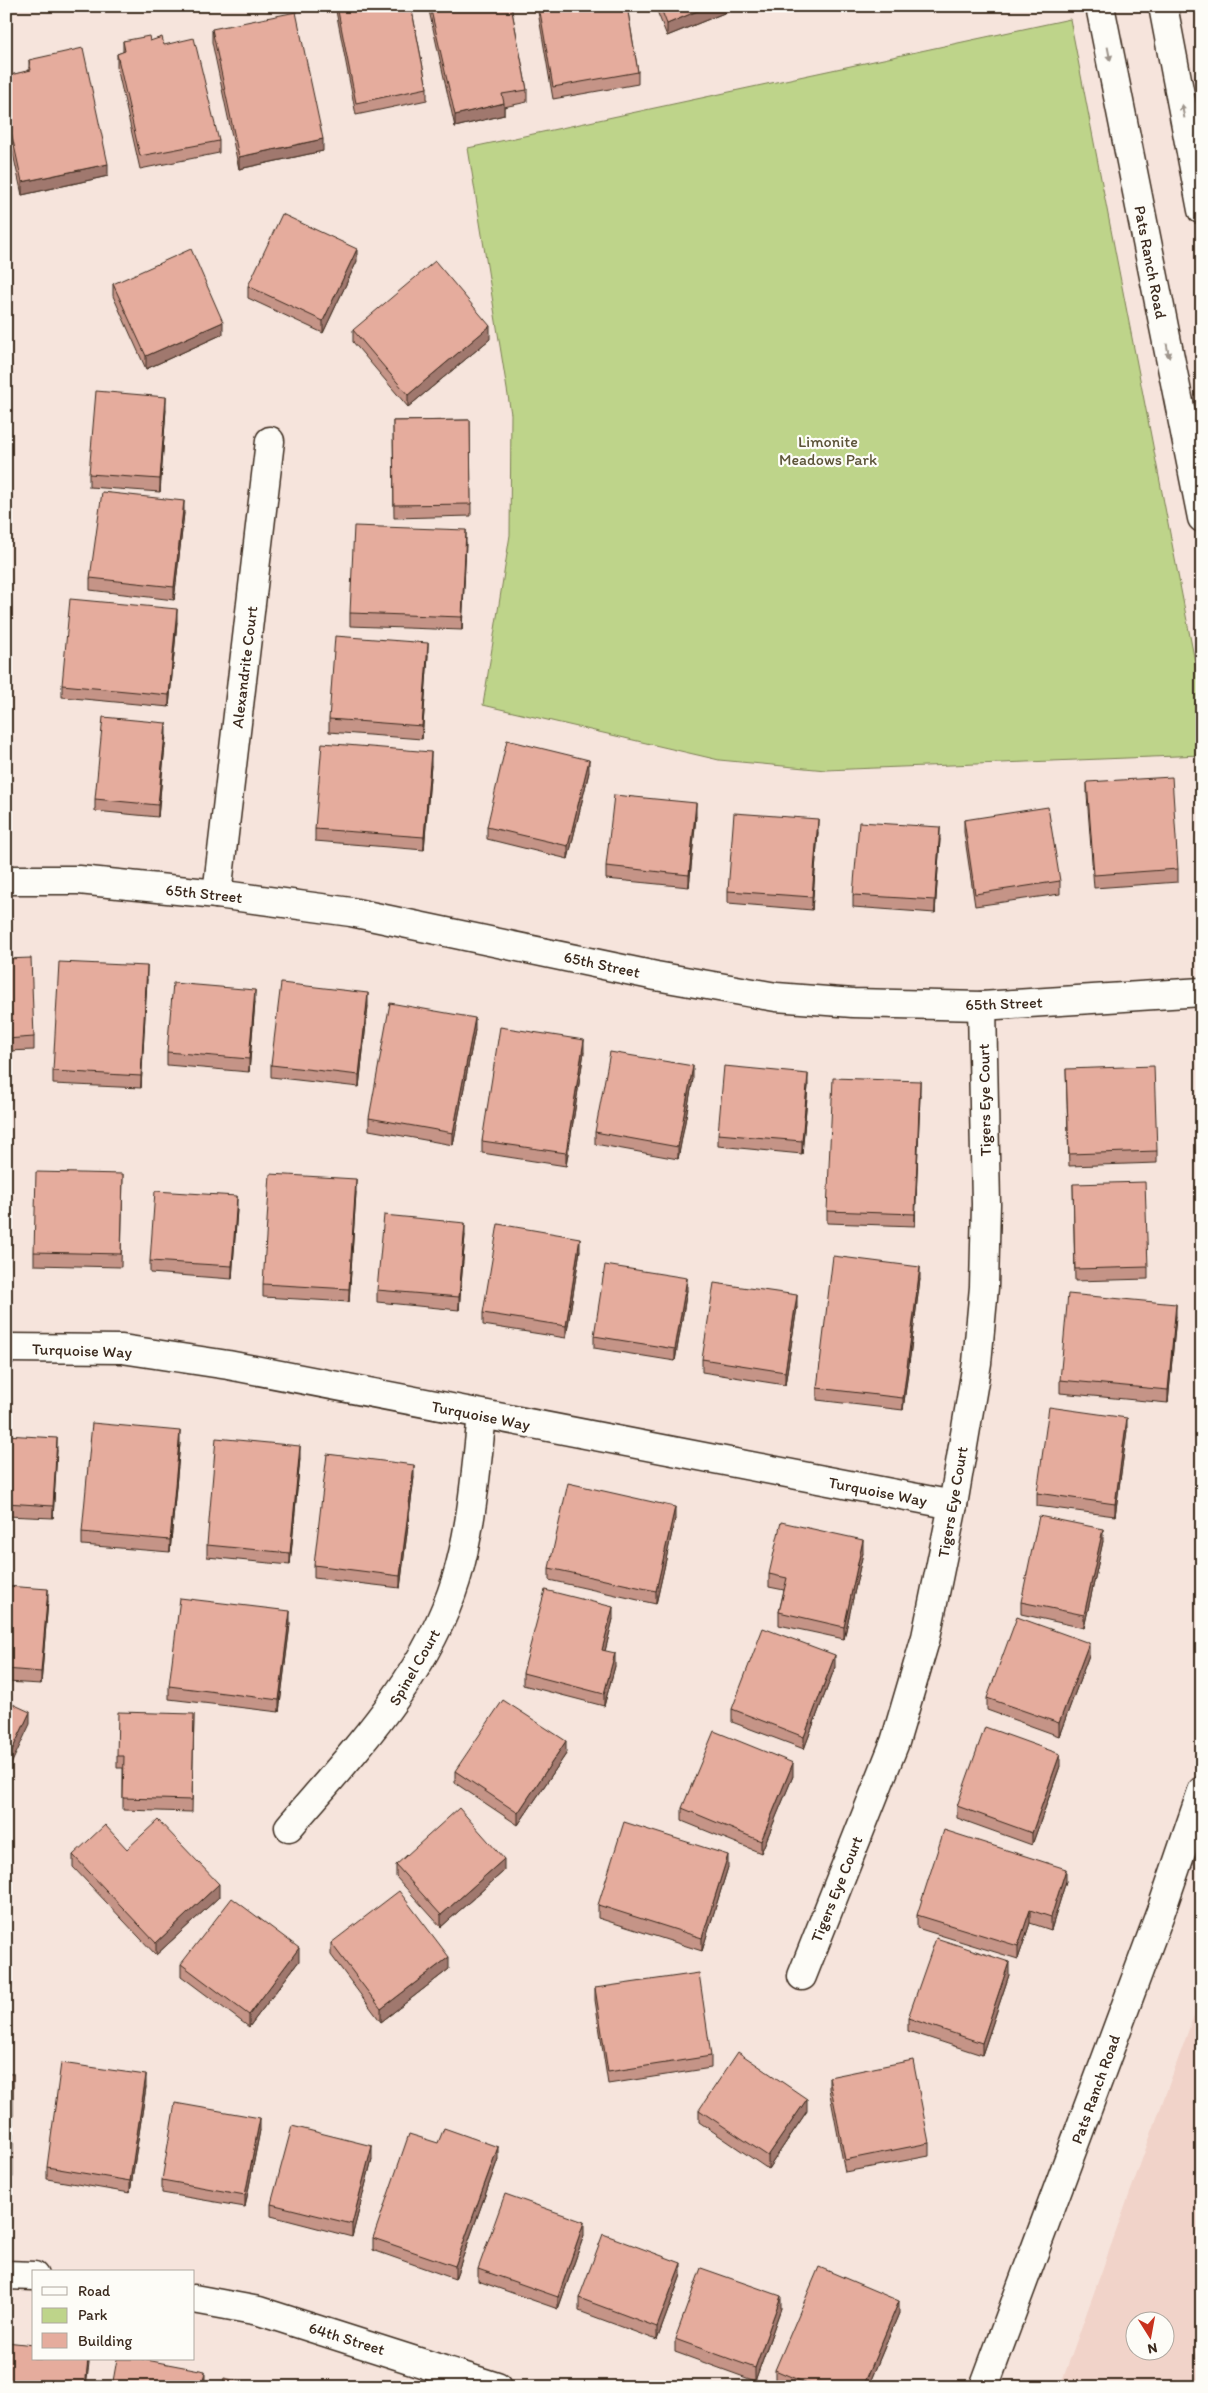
<svg xmlns="http://www.w3.org/2000/svg" width="1208" height="2393" font-family="Itim,sans-serif">
<style>
.built{fill:#f1d3c9;fill-rule:evenodd}
.green{fill:#bed48a;stroke:#7c7f54}
.lines{fill:none;stroke-linecap:round;stroke-linejoin:round}
.street-casing{stroke:#3b2a1e;stroke-width:31}
.secondary-casing{stroke:#3b2a1e;stroke-width:31}
.street{stroke:#fdfcf7;stroke-width:28}
.secondary{stroke:#fdfcf7;stroke-width:28}
.wall{fill:#c59487;stroke:#3b2a1e}
.shaded-wall{fill:#a0786e;stroke:#3b2a1e}
.building{fill:#e5ac9d;stroke:#3b2a1e}
.oneway{fill:#9c938a}
.labels{text-anchor:middle;stroke-width:4.5;stroke-linejoin:round;paint-order:stroke}
.street-label{font-size:16px;fill:#3b2a1e;stroke:#fdfcf7}
.park-label{font-size:16px;fill:#5c5439;stroke:#fdfcf7}
</style>
<rect width="100%" height="100%" fill="#f6e4dc"/>
<filter id="ink" filterUnits="userSpaceOnUse"><feTurbulence type="fractalNoise" baseFrequency=".02" numOctaves="2"/><feDisplacementMap in="SourceGraphic" scale="10" xChannelSelector="R" yChannelSelector="G"/><feConvolveMatrix kernelMatrix="1 2 1 2 8 2 1 2 1" color-interpolation-filters="sRGB"/></filter>
<g filter="url(#ink)">
<path class="built" d="M1202,1993v394h-142l14,-39zM1136,2320h30v30h-30z"/>
<path class="green" d="M1070,19l132,679v57l-376,15 -107,-10 -236,-55 27,-170 1,-121 -43,-266z"/>
<g class="lines">
<g class="street-casing">
<g id="street">
<path d="M6,880h73l138,14 134,18 305,64 120,21 77,6 129,3 220,-14"/>
<path d="M217,894l53,-453"/>
<path d="M6,1348l116,1 106,16 725,140"/>
<path d="M289,1827c65,-76 137,-150 167,-247 16,-53 20,-110 26,-165"/>
<path d="M802,1976l93,-234 31,-105 27,-132 24,-142 7,-76 2,-83 -4,-198"/>
<path d="M6,2275l28,1"/>
<path d="M194,2299l65,12 238,76"/>
</g>
</g>
<g class="secondary-casing">
<g id="secondary">
<path d="M1100,6l102,512"/>
<path d="M1163,6l39,204"/>
<path d="M984,2387l177,-476 41,-120"/>
</g>
</g>
<use href="#street" class="street"/>
<use href="#secondary" class="secondary"/>
</g>
<g class="wall">
<path d="M336,6h75l16,82v12l-71,15 -20,-104z"/>
<path d="M428,6h83l16,84v12l-23,5v8l-49,12z"/>
<path d="M537,6h90l11,66v12l-85,15z"/>
<path d="M655,6h84v1l-72,29z"/>
<path d="M212,29l111,122 -84,18 -27,-127z"/>
<path d="M123,41h27l14,4 55,96v12l-79,16 -23,-102v-13l6,-2z"/>
<path d="M29,60l79,116 -86,19 -16,-74v-45l23,-5z"/>
<path d="M6,167l3,15v12l-3,1z"/>
<path d="M357,261l-34,72 -75,-35v-12z"/>
<path d="M113,284l110,50 -77,35 -33,-73z"/>
<path d="M353,330l137,9 -82,68 -55,-65z"/>
<path d="M166,409l-6,83 -71,-5v-13z"/>
<path d="M470,420l1,96 -77,2 -1,-97z"/>
<path d="M184,513l-10,87 -84,-10v-12z"/>
<path d="M466,542l-4,88 -112,-4v-13z"/>
<path d="M177,622l-8,85 -107,-10v-12z"/>
<path d="M428,655l-6,84 -93,-7v-13z"/>
<path d="M166,735l-8,82 -63,-6v-12z"/>
<path d="M431,765l-7,85 -109,-9v-12z"/>
<path d="M589,772l-21,87 -81,-20v-12z"/>
<path d="M1087,782l91,87v13l-84,6 -7,-93z"/>
<path d="M696,816l-7,71 -83,-8v-13z"/>
<path d="M964,820l96,61v13l-85,12 -11,-74z"/>
<path d="M818,832l-6,78 -84,-7v-12z"/>
<path d="M940,839l-5,74 -82,-6v-12z"/>
<path d="M6,959l28,78v13l-28,1z"/>
<path d="M147,979l-6,109 -88,-4v-13z"/>
<path d="M255,1002l-6,70 -82,-7v-13z"/>
<path d="M368,1006l-9,81 -88,-10v-12z"/>
<path d="M475,1030l-22,115 -84,-15v-12z"/>
<path d="M584,1052l-18,114 -84,-13v-12z"/>
<path d="M1066,1069l91,82v12l-88,3z"/>
<path d="M693,1079l-15,80 -83,-15v-12z"/>
<path d="M808,1086l-6,68 -84,-8v-12z"/>
<path d="M920,1094l-5,132 -88,-3v-12z"/>
<path d="M6,1166l3,87v12h-3z"/>
<path d="M123,1174l-2,93 -87,-2v-13z"/>
<path d="M1073,1184l75,83v12l-73,2z"/>
<path d="M356,1192l-7,110 -86,-5v-13z"/>
<path d="M237,1209l-5,70 -82,-6v-12z"/>
<path d="M465,1235l-6,75 -82,-8v-12z"/>
<path d="M580,1250l-14,88 -83,-13v-12z"/>
<path d="M920,1279l-17,131 -86,-10v-12z"/>
<path d="M687,1290l-12,71 -81,-13v-12z"/>
<path d="M797,1307l-12,78 -83,-13v-13z"/>
<path d="M1176,1316l-8,87 -108,-10v-13z"/>
<path d="M1127,1430l-12,86 -78,-10v-13z"/>
<path d="M6,1435l51,15 -4,68 -47,-2z"/>
<path d="M180,1443l-10,109 -88,-7v-13z"/>
<path d="M300,1458l-10,107 -83,-8v-12z"/>
<path d="M414,1477l-14,111 -86,-10v-13z"/>
<path d="M675,1519l-19,85 -107,-24v-12z"/>
<path d="M1103,1541l-19,87 -63,-14v-12z"/>
<path d="M863,1553l-19,86 -65,-14v-13l5,-22 -15,-3v-13z"/>
<path d="M6,1586l42,15 -7,83 -35,-2z"/>
<path d="M613,1619l-8,32 10,15 -11,40 -81,-21v-12z"/>
<path d="M290,1624l-11,88 -110,-13v-13z"/>
<path d="M1089,1655l-30,81 -72,-26v-12z"/>
<path d="M835,1667l-31,82 -72,-27v-13z"/>
<path d="M194,1714l-2,98 -69,-2v-42h-6v-12z"/>
<path d="M566,1754l-48,71 -63,-42v-12z"/>
<path d="M1060,1766l-28,79 -75,-27v-12z"/>
<path d="M793,1776l-32,77 -79,-32v-13z"/>
<path d="M127,1849l92,48 -63,58 -83,-88v-12z"/>
<path d="M396,1865l108,6 -63,56 -45,-50z"/>
<path d="M728,1867l-26,84 -104,-33v-13z"/>
<path d="M1066,1881l-15,49 -21,-7 -12,36 -101,-31v-13z"/>
<path d="M331,1943l118,26 -68,53 -50,-67z"/>
<path d="M299,1961l-50,66 -68,-51v-12z"/>
<path d="M1009,1975l-27,80 -74,-24v-13z"/>
<path d="M595,1988l116,68v12l-103,16 -13,-84z"/>
<rect x="6" y="2074" width="7" height="103"/>
<path d="M829,2077l100,66v13l-84,16 -16,-83z"/>
<path d="M146,2087l-16,106 -83,-14v-12z"/>
<path d="M699,2110l108,1 -39,58 -69,-47z"/>
<path d="M260,2130l-15,77 -83,-14v-13z"/>
<path d="M438,2143l60,16 -43,120 -82,-29v-12z"/>
<path d="M372,2159l-20,78 -81,-21v-12z"/>
<path d="M584,2235l-26,74 -80,-28v-12z"/>
<path d="M681,2275l-24,65 -78,-29v-13z"/>
<path d="M781,2308l-26,73 -80,-29v-13z"/>
<path d="M899,2313l-31,74h-83l-10,-4v-13z"/>
</g>
<g class="shaded-wall">
<path d="M709,6l30,1 -72,29v-12z"/>
<path d="M504,103v12l-49,12v-12z"/>
<path d="M323,139v12l-84,18v-12z"/>
<path d="M108,164v12l-86,19v-13z"/>
<path d="M357,249v12l-34,72v-12z"/>
<path d="M223,322v12l-77,35v-13z"/>
<path d="M490,326v13l-82,68v-12z"/>
<path d="M166,397v12l-6,83v-13z"/>
<path d="M184,501v12l-10,87v-13z"/>
<path d="M466,530v12l-4,88v-13z"/>
<path d="M177,609v13l-8,85v-12z"/>
<path d="M428,643v12l-6,84v-13z"/>
<path d="M166,723v12l-8,82v-12z"/>
<path d="M431,752v13l-7,85v-13z"/>
<path d="M589,760v12l-21,87v-13z"/>
<path d="M696,803v13l-7,71v-12z"/>
<path d="M818,819v13l-6,78v-13z"/>
<path d="M940,827v12l-5,74v-13z"/>
<path d="M147,966v13l-6,109v-12z"/>
<path d="M255,990v12l-6,70v-13z"/>
<path d="M368,993v13l-9,81v-12z"/>
<path d="M475,1018v12l-22,115v-12z"/>
<path d="M584,1040v12l-18,114v-13z"/>
<path d="M693,1066v13l-15,80v-12z"/>
<path d="M808,1074v12l-6,68v-13z"/>
<path d="M920,1081v13l-5,132v-12z"/>
<path d="M356,1179v13l-7,110v-13z"/>
<path d="M237,1196v13l-5,70v-13z"/>
<path d="M465,1223v12l-6,75v-13z"/>
<path d="M580,1238v12l-14,88v-12z"/>
<path d="M920,1267v12l-17,131v-12z"/>
<path d="M687,1278v12l-12,71v-12z"/>
<path d="M797,1295v12l-12,78v-13z"/>
<path d="M1176,1304v12l-8,87v-13z"/>
<path d="M1127,1418v12l-12,86v-12z"/>
<path d="M180,1431v12l-10,109v-12z"/>
<path d="M57,1438v12l-4,68v-12z"/>
<path d="M300,1446v12l-10,107v-12z"/>
<path d="M414,1465v12l-14,111v-12z"/>
<path d="M675,1507v12l-19,85v-13z"/>
<path d="M1103,1529v12l-19,87v-13z"/>
<path d="M863,1540v13l-19,86v-12z"/>
<path d="M48,1589v12l-7,83v-12z"/>
<path d="M613,1607v12l-11,44v-13z"/>
<path d="M290,1611v13l-11,88v-12z"/>
<path d="M1089,1643v12l-30,81v-13z"/>
<path d="M615,1653v13l-11,40v-12z"/>
<path d="M835,1655v12l-31,82v-12z"/>
<path d="M30,1712v12l-24,51v-12z"/>
<path d="M566,1741v13l-48,71v-12z"/>
<path d="M1060,1754v12l-28,79v-12z"/>
<path d="M793,1763v13l-32,77v-12z"/>
<path d="M728,1855v12l-26,84v-13z"/>
<path d="M504,1859v12l-63,56v-12z"/>
<path d="M1066,1869v12l-15,49v-13z"/>
<path d="M219,1884v13l-63,58v-12z"/>
<path d="M1030,1910v13l-12,36v-13z"/>
<path d="M299,1948v13l-50,66v-12z"/>
<path d="M449,1957v12l-68,53v-13z"/>
<path d="M1009,1962v13l-27,80v-12z"/>
<path d="M146,2075v12l-16,106v-12z"/>
<path d="M807,2099v12l-39,58v-13z"/>
<path d="M260,2118v12l-15,77v-12z"/>
<path d="M372,2146v13l-20,78v-13z"/>
<path d="M498,2147v12l-43,120v-13z"/>
<path d="M584,2222v13l-26,74v-12z"/>
<path d="M681,2263v12l-24,65v-13z"/>
<path d="M781,2296v12l-26,73v-13z"/>
<path d="M899,2301v12l-31,74h-5z"/>
<path d="M88,2359h1v4l-3,24h-1z"/>
<path d="M205,2371v12l-1,4h-2z"/>
</g>
<g class="building">
<path d="M337,6h74l16,82 -71,15z"/>
<path d="M430,6h81l16,84 -25,4 2,9 -49,12z"/>
<path d="M539,6h88l11,66 -85,15z"/>
<path d="M660,6h49l-42,18z"/>
<path d="M296,12l27,127 -84,18 -27,-128z"/>
<path d="M149,36l1,5 12,-4 2,8 30,-7 25,103 -79,15 -23,-102 8,-3 -2,-10z"/>
<path d="M83,48l25,116 -86,18 -16,-74v-32l25,-6 -2,-10z"/>
<path d="M6,167l3,15h-3z"/>
<path d="M282,214l75,35 -34,72 -75,-35z"/>
<path d="M191,249l32,73 -77,34 -33,-72z"/>
<path d="M435,261l55,65 -82,69 -55,-65z"/>
<path d="M96,391l70,6 -6,82 -71,-5z"/>
<path d="M470,420l1,84 -77,1 -1,-84z"/>
<path d="M102,492l82,9 -10,86 -84,-9z"/>
<path d="M354,526l112,4 -4,87 -112,-4z"/>
<path d="M70,599l107,10 -8,86 -107,-10z"/>
<path d="M335,636l93,7 -6,83 -93,-7z"/>
<path d="M103,717l63,6 -8,82 -63,-6z"/>
<path d="M507,740l82,20 -21,86 -81,-19z"/>
<path d="M322,743l109,9 -7,85 -109,-8z"/>
<path d="M1172,777l6,92 -84,6 -7,-93z"/>
<path d="M614,795l82,8 -7,72 -83,-9z"/>
<path d="M1048,807l12,74 -85,13 -11,-74z"/>
<path d="M734,813l84,6 -6,78 -84,-6z"/>
<path d="M859,822l81,5 -5,73 -82,-5z"/>
<path d="M31,958l3,79 -28,2v-80z"/>
<path d="M59,962l88,4 -6,110 -88,-5z"/>
<path d="M173,983l82,7 -6,69 -82,-7z"/>
<path d="M281,983l87,10 -9,82 -88,-10z"/>
<path d="M390,1003l85,15 -22,115 -84,-15z"/>
<path d="M500,1027l84,13 -18,113 -84,-12z"/>
<path d="M610,1052l83,14 -15,81 -83,-15z"/>
<path d="M724,1066l84,8 -6,67 -84,-7z"/>
<path d="M1154,1066l3,85 -88,3 -3,-85z"/>
<path d="M833,1078l87,3 -5,133 -88,-3z"/>
<path d="M6,1166l3,87h-3z"/>
<path d="M36,1172l87,2 -2,80 -87,-2z"/>
<path d="M270,1174l86,5 -7,110 -86,-5z"/>
<path d="M1145,1182l3,85 -73,2 -2,-85z"/>
<path d="M155,1191l82,5 -5,70 -82,-5z"/>
<path d="M384,1215l81,8 -6,74 -82,-7z"/>
<path d="M498,1224l82,14 -14,88 -83,-13z"/>
<path d="M833,1256l87,11 -17,131 -86,-10z"/>
<path d="M605,1265l82,13 -12,71 -81,-13z"/>
<path d="M714,1283l83,12 -12,77 -83,-13z"/>
<path d="M1068,1294l108,10 -8,86 -108,-10z"/>
<path d="M1049,1407l78,11 -12,86 -78,-11z"/>
<path d="M92,1423l88,8 -10,109 -88,-8z"/>
<path d="M6,1435l51,3 -4,68 -47,-3z"/>
<path d="M216,1438l84,8 -10,107 -83,-8z"/>
<path d="M327,1454l87,11 -14,111 -86,-11z"/>
<path d="M568,1483l107,24 -19,84 -107,-23z"/>
<path d="M1039,1516l64,13 -19,86 -63,-13z"/>
<path d="M781,1522l82,18 -19,87 -65,-15 8,-34 -18,-4z"/>
<path d="M6,1586l42,3 -7,83 -35,-3z"/>
<path d="M545,1590l68,17 -11,43 13,3 -11,41 -81,-21z"/>
<path d="M180,1598l110,13 -11,89 -110,-14z"/>
<path d="M1017,1617l72,26 -30,80 -72,-25z"/>
<path d="M763,1628l72,27 -31,82 -72,-28z"/>
<path d="M503,1700l63,41 -48,72 -63,-42z"/>
<path d="M6,1701l24,11 -24,51z"/>
<path d="M118,1712l76,2 -2,86 -69,-2 1,-42h-7z"/>
<path d="M985,1727l75,27 -28,79 -75,-27z"/>
<path d="M714,1731l79,32 -32,78 -79,-33z"/>
<path d="M459,1808l45,51 -63,56 -45,-50z"/>
<path d="M158,1820l61,64 -63,59 -83,-88 32,-30 22,24z"/>
<path d="M624,1822l104,33 -26,83 -104,-33z"/>
<path d="M944,1830l122,39 -15,48 -21,-7 -12,36 -101,-31z"/>
<path d="M399,1891l50,66 -68,52 -50,-66z"/>
<path d="M232,1898l67,50 -50,67 -68,-51z"/>
<path d="M936,1938l73,24 -27,81 -74,-25z"/>
<path d="M699,1973l12,83 -103,16 -13,-84z"/>
<path d="M738,2052l69,47 -39,57 -69,-46z"/>
<path d="M913,2060l16,83 -84,17 -16,-83z"/>
<path d="M61,2063l85,12 -16,106 -83,-14z"/>
<rect x="6" y="2074" width="7" height="85"/>
<path d="M175,2103l85,15 -15,77 -83,-15z"/>
<path d="M292,2126l80,20 -20,78 -81,-20z"/>
<path d="M444,2128l54,19 -43,119 -82,-28 36,-104 29,9z"/>
<path d="M505,2194l79,28 -26,75 -80,-28z"/>
<path d="M603,2234l78,29 -24,64 -78,-29z"/>
<path d="M819,2267l80,34 -36,86h-48l-40,-17z"/>
<path d="M701,2268l80,28 -26,72 -80,-29z"/>
<path d="M6,2342l28,3v14h54l-3,28h-79z"/>
<path d="M117,2359h24l64,12 -3,16h-90z"/>
<path d="M224,2378l41,9h-43z"/>
</g>
<defs><path id="oneway-solid" d="M-6-.8H1V-3.2L6.5 0L1 3.2V.8H-6Z" transform="scale(1.25)"/></defs>
<g class="oneway">
<use href="#oneway-solid" transform="translate(1109 54) rotate(79)"/>
<use href="#oneway-solid" transform="translate(1183 111) rotate(-101)"/>
<use href="#oneway-solid" transform="translate(1168 351) rotate(79)"/>
</g>
</g>
<g class="labels">
<g class="street-label">
<text transform="translate(1151 262) rotate(79)" y="6">Pats Ranch Road</text>
<text transform="translate(244 667) rotate(-83)" y="6">Alexandrite Court</text>
<text transform="translate(204 893) rotate(6)" y="6">65th Street</text>
<text transform="translate(602 964) rotate(12)" y="6">65th Street</text>
<text transform="translate(1004 1003) rotate(-2)" y="6">65th Street</text>
<text transform="translate(984 1100) rotate(-91)" y="6">Tigers Eye Court</text>
<text transform="translate(82 1350) rotate(2)" y="6">Turquoise Way</text>
<text transform="translate(481 1415) rotate(11)" y="6">Turquoise Way</text>
<text transform="translate(878 1491) rotate(11)" y="6">Turquoise Way</text>
<text transform="translate(952 1502) rotate(-80)" y="6">Tigers Eye Court</text>
<text transform="translate(414 1667) rotate(-60)" y="6">Spinel Court</text>
<text transform="translate(836 1889) rotate(-68)" y="6">Tigers Eye Court</text>
<text transform="translate(1095 2089) rotate(-70)" y="6">Pats Ranch Road</text>
<text transform="translate(347 2338) rotate(17)" y="6">64th Street</text>
</g>
<g class="park-label">
<text x="828" y="447">Limonite<tspan x="828" dy="18">Meadows Park</tspan></text>
</g>
</g>
<rect width="1208" height="2393" fill="none" stroke="#fdfcf7" stroke-width="25"/>
<rect x="12" y="12" width="1183" height="2368" fill="none" stroke="#3b2a1e" stroke-width="2" filter="url(#ink)"/>
<rect x="32" y="2270" width="162" height="90" fill="#fdfcf7" stroke="#afa8a0"/>
<rect x="42" y="2287" width="25" height="8" fill="#fdfcf7" stroke="#afa8a0"/>
<text x="78" y="2296" font-size="15" fill="#3b2a1e">Road</text>
<rect x="42" y="2308" width="25" height="15" fill="#bed48a" stroke="#afa8a0"/>
<text x="78" y="2320" font-size="15" fill="#3b2a1e">Park</text>
<rect x="42" y="2333" width="25" height="15" fill="#e5ac9d" stroke="#afa8a0"/>
<text x="78" y="2346" font-size="15" fill="#3b2a1e">Building</text>
<g transform="translate(1150 2336) rotate(169)"><circle r="24" fill="#fdfcf7" stroke="#afa8a0"/>
<path d="M0-4L9 19L0 12L-9 19Z" fill="#c8321e"/>
<text y="-8" font-size="14" font-weight="bold" text-anchor="middle" fill="#3b2a1e">N</text>
</g>
</svg>
